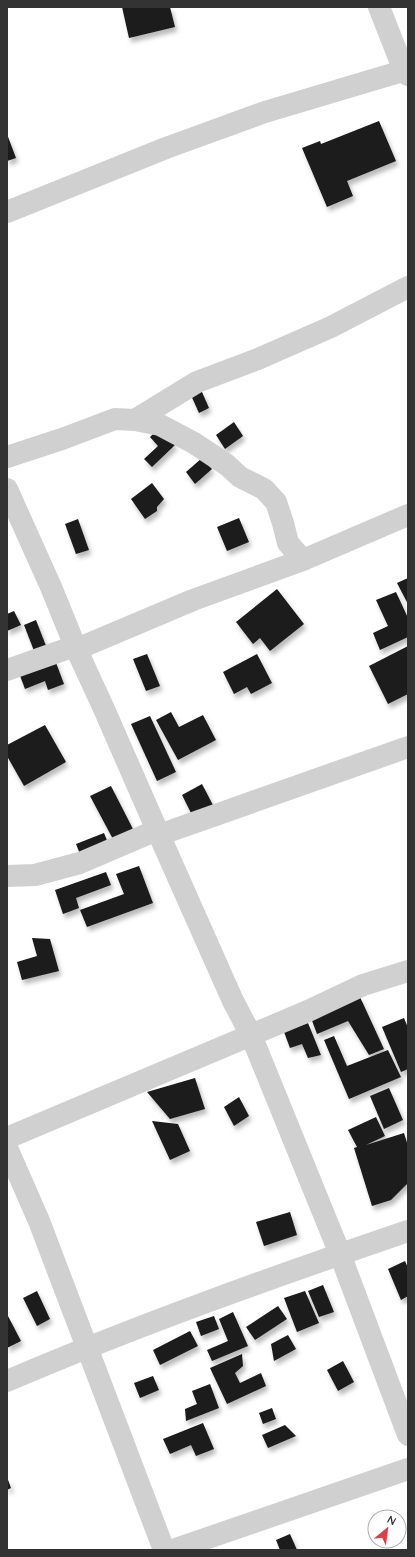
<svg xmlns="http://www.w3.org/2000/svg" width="415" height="1557" font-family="Quicksand,sans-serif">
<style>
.building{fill:#1a1a1a;filter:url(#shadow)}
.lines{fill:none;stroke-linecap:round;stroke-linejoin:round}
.minor{stroke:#d0d0d0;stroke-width:22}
.tertiary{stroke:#d0d0d0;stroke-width:22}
</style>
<defs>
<filter id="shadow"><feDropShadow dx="2.5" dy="4.5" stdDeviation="2" flood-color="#0004"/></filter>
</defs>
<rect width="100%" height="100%" fill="#fff"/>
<g class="building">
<path d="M122,7h48l5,20 -46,11z"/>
<path d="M379,121l17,40 -49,20 6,15 -26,11 -25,-59 18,-7 1,3z"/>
<path d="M7,134l9,24 -9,3z"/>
<path d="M202,392l7,16 -10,5 -9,-20z"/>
<path d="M234,422l9,14 -18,13 -9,-14z"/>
<path d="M159,428l16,17 -23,22 -8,-8 14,-13 -8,-9z"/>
<path d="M202,458l10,11 -17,15 -9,-12z"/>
<path d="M152,483l12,16 -7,8v4l-12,8 -14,-20z"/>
<path d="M239,518l10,24 -22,9 -10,-24z"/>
<path d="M78,519l11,31 -13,4 -11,-30z"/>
<path d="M408,578v26l-11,-21z"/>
<path d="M277,589l27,35 -34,27 -10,-13 -7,6 -17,-22z"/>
<path d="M396,592l12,26v19l-28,13 -7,-17 15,-7 -12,-26z"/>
<path d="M14,611l7,14 -14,6v-17z"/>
<path d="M36,620l12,31 -12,5 -12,-31z"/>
<path d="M408,646v48l-20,10 -19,-38z"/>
<path d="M147,654l13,32 -14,5 -13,-32z"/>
<path d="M257,654l15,29 -21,11 -4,-7 -13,7 -11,-22z"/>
<path d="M55,660l9,24 -16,6 -3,-9 -20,8 -6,-16z"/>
<path d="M171,712l8,15 24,-12 13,25 -38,20 -22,-40z"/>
<path d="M150,716l26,56 -19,9 -26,-57z"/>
<path d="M45,725l21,37 -42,24 -17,-30v-11z"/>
<path d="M202,784l13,25 -21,10 -12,-24z"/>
<path d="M111,786l23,45 -20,10 -24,-45z"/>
<path d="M104,833l4,10 -28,11 -4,-10z"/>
<path d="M139,866l14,37 -66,24 -7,-17 44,-16 -8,-20z"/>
<path d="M106,872l5,13 -35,13 3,10 -16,6 -8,-24z"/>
<path d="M32,938l18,1 9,32 -37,9 -5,-18 20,-6z"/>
<path d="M360,997l24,52 -15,6 -21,-34 -31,13 -6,-16z"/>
<path d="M404,1018l4,10v41l-7,3 -19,-45z"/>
<path d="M308,1023l13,32 -13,3 -6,-14 -12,4 -6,-16z"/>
<path d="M334,1036l13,30 41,-16 13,27 -52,22 -25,-59z"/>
<path d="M195,1078l10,31 -35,10 -23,-27z"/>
<path d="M389,1088l14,32 -19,9 -14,-33z"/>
<path d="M239,1097l10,19 -15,10 -10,-19z"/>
<path d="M376,1117l9,19 -19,9 38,-12 4,13v37l-17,17 -19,6 -18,-58 3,-1 -9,-17z"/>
<path d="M152,1121l26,3 12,27 -20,9z"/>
<path d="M290,1212l7,23 -33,11 -8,-24z"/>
<path d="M405,1261l3,7v28l-7,4 -13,-31z"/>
<path d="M323,1285l11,27 -15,5 -11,-26z"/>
<path d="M37,1291l13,28 -13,7 -14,-28z"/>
<path d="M305,1291l14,32 -22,9 -13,-34z"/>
<path d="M278,1306l9,13 -32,21 -9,-13z"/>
<path d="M233,1312l15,34 -36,15 -5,-11 21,-9 -9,-22z"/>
<path d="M8,1316l13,25 -14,7v-31z"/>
<path d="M214,1316l5,13 -18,7 -5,-14z"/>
<path d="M190,1331l8,15 -38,19 -7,-15z"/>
<path d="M288,1335l8,14 -22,12 -3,-17z"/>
<path d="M242,1354l1,12 -8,7 5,10 21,-10 5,13 -39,18 -17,-36z"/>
<path d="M343,1361l11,21 -16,9 -11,-21z"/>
<path d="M153,1376l6,14 -19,8 -6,-15z"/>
<path d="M210,1384l9,24 -33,13 -1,-12 12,-5 -5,-13z"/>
<path d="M272,1408l4,11 -13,5 -4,-11z"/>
<path d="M203,1423l11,26 -18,7 -5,-11 -21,9 -7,-15z"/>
<path d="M285,1425l11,11 -28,12 -6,-13z"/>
<path d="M7,1477l4,11 -4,2z"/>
<path d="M290,1534l7,16h-17l-4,-10z"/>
</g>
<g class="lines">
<g class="minor">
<path d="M7,212l159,-64 99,-36 141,-42"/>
<path d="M135,420l62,-38 61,-23 73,-32 77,-40"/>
<path d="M7,457l55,-18 53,-20 20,1 25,5 34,18 33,22 13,12 24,12 12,13 7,21 5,20 15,17"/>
<path d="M7,489l44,98 24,59 29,63 53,121 76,171 18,34 89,219 68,181"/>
<path d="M77,649l116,-49 110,-40 105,-45"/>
<path d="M7,670l68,-24"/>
<path d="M159,835l249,-88"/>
<path d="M7,876l28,-1 45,-12 77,-33"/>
<path d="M7,1138l301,-127 55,-26 45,-14"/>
<path d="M7,1148l32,73 125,329"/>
<path d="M7,1381c131,-56 266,-104 401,-150"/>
<path d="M173,1550l235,-81"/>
</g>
<path class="tertiary" d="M379,7l20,51 9,17"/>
</g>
<rect width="415" height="1557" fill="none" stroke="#333333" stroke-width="16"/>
<g transform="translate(387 1529) rotate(29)"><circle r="19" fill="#ffffff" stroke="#adadad"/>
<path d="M0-3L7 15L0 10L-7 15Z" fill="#e63946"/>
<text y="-6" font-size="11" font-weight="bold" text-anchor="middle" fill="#333333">N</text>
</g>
</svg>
